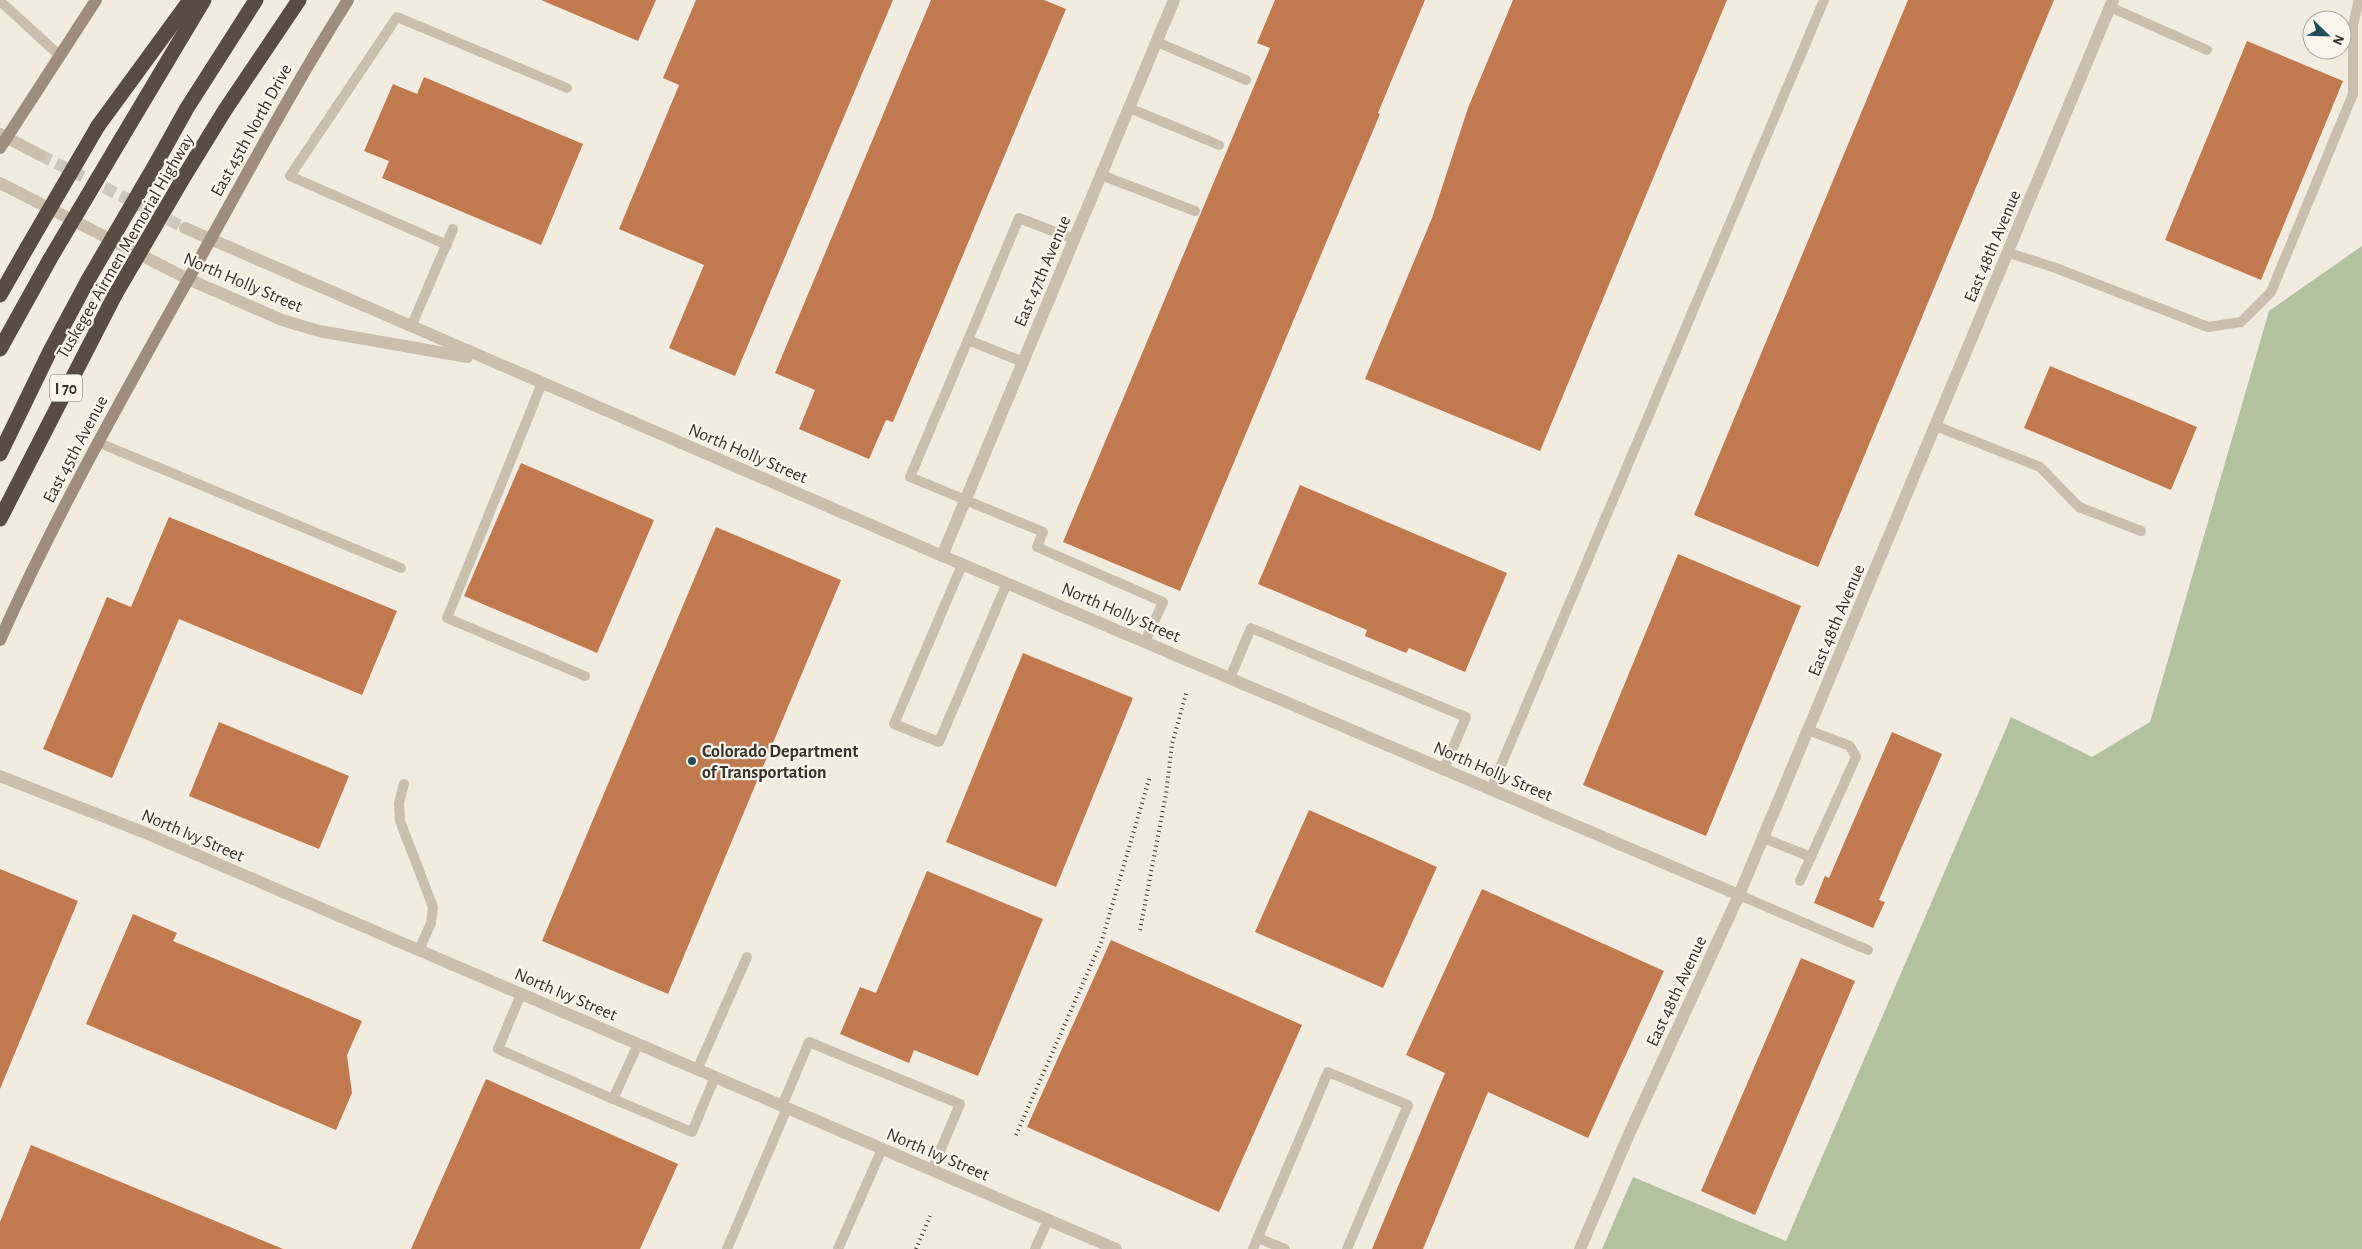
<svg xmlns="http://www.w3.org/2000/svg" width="2362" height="1249" font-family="'Alegreya Sans',sans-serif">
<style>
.green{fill:#b2c1a0}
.building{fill:#c1794f}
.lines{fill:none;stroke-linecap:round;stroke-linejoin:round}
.tertiary-tunnel{stroke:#cdc7bc;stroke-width:12;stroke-dasharray:12 6;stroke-linecap:butt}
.service{stroke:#cabeac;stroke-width:10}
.minor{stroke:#cabeac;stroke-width:12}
.tertiary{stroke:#cabeac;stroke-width:12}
.secondary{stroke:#9e8d7d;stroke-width:12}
.motorway{stroke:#594c42;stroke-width:15}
.rail{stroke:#38312a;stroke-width:4;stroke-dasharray:1 4;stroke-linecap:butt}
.motorway-bridge{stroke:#594c42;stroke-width:15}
.poi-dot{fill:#214e59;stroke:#faf5ec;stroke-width:2}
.labels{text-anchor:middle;stroke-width:4.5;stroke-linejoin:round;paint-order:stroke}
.shield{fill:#faf5ec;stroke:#726c64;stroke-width:1}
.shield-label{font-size:16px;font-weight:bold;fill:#38312a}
.street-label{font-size:18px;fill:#38312a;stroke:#faf5ec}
.poi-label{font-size:18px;font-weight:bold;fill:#38312a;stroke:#faf5ec;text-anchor:start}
</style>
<rect width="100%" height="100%" fill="#f2ece0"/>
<path class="green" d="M2362,246v1003h-760l31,-72 153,64 225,-524 81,40 58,-35 119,-411z"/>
<g class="building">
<path d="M541,0h115l-18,41z"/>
<path d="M696,0h197l-158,376 -66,-28 35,-83 -85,-36 60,-144 -16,-7z"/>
<path d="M931,0h113l22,9 -173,413 -7,-2 -17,39 -70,-30 16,-39 -40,-17z"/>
<path d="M1275,0h150l-47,113 2,1 -200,477 -117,-49 207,-494 -13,-5z"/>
<path d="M1513,0h214l-187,451 -175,-72 67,-161 36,-110z"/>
<path d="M1908,0h146l-236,567 -124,-52z"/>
<path d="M2247,41l96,40 -82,199 -96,-40z"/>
<path d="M424,77l159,67 -42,101 -159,-67 7,-17 -25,-10 29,-67 24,10z"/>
<path d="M2050,366l147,61 -26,63 -147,-62z"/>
<path d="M521,463l133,57 -57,133 -133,-57z"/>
<path d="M1300,485l207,88 -42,99 -56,-24 -3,5 -41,-17 2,-6 -109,-46z"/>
<path d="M169,517l228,94 -35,84 -183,-76 -67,159 -69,-29 64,-152 24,10z"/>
<path d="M716,527l125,53 -173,414 -126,-53z"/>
<path d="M1678,554l123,52 -95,230 -123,-51z"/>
<path d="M1023,653l110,45 -77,189 -110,-45z"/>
<path d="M219,722l130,54 -30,73 -130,-53z"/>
<path d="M1892,732l50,22 -63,146 6,2 -12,26 -59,-25 11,-27 4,2z"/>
<path d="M1309,810l128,57 -54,121 -128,-56z"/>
<path d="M0,869l78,32 -78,188z"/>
<path d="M927,871l116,48 -65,157 -64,-26 -5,13 -69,-29 20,-47 16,6z"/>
<path d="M1482,889l182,82 -76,167 -100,-46 -65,157h-51l73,-176 -39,-18z"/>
<path d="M133,914l44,19 -4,8 189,80 -15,34 5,38 -16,37 -250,-106z"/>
<path d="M1111,940l191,85 -83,187 -192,-85z"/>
<path d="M1801,958l54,23 -100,234 -54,-24z"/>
<path d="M486,1079l192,85 -38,85h-229z"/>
<path d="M31,1145l252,104h-283v-27z"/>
</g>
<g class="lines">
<path class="tertiary-tunnel" d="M40,155l145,73"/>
<g class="service">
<path d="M0,1l59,54"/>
<path d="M2110,7l97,43"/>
<path d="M1157,42l89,38"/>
<path d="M1129,108l90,37"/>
<path d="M1101,175l94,36"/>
<path d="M447,245l-157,-69 107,-159 170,71"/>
<path d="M2009,253l44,14 155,60 33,-5 30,-30 82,-198v-69l6,-25"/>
<path d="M411,327l42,-98"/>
<path d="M968,340l-58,137 133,55 -6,15 126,55 -18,40"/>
<path d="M1023,362l-55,-22 51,-122 55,21"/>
<path d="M542,383l-95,235 138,58"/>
<path d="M1936,426l104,41 39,40 62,24"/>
<path d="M97,442l304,126"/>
<path d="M962,565l-68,159 45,18 68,-159"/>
<path d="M1230,678l21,-50 215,89 -22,52"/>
<path d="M404,784l-5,19 1,18 33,86 -2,16 -12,27"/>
<path d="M1491,789l333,-789"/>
<path d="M1763,838l48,19"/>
<path d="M1800,881l56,-124 -6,-11 -42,-16"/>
<path d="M1739,895l129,55"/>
<path d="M521,994l-23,55 115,50"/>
<path d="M638,1044l-25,55 79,33 23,-55"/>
<path d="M697,1070l50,-113"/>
<path d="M782,1106l27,-64 151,62 -28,66"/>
<path d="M1258,1238l27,11"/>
<path d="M727,1249l60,-141"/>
<path d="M838,1249l44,-100"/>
<path d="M1035,1249l13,-29"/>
<path d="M1253,1249l75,-177 80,33 -61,144"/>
</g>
<g class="minor">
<path d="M942,556l232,-556"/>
<path d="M0,776l148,58 968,415"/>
</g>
<g class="tertiary">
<path d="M0,134l40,21"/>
<path d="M0,183l188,96 94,41 37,11 148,26"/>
<path d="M185,228l746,323 808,344"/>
<path d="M1580,1249l50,-117 109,-237 374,-895"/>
</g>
<g class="secondary">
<path d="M0,148l96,-148"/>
<path d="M0,640c57,-128 126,-249 194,-371 51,-91 99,-182 154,-269"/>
</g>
<g class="motorway">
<path d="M98,126l92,-126"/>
<path d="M121,139l83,-139"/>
<path d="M158,160l29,-52 69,-108"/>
<path d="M185,175l40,-65 74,-110"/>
<path d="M0,295l28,-49"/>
<path d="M0,349l50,-90"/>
<path d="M0,454l50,-103 38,-71"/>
<path d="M0,519l115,-224"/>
</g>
<g class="rail">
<path d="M1140,930l26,-136 6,-50 15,-54"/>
<path d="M1016,1135l86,-195 48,-164"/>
<path d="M916,1249l14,-33"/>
</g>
<g class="motorway-bridge">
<path d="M28,246l70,-120"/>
<path d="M50,259l71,-120"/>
<path d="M88,280l70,-120"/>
<path d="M115,295l70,-120"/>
</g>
</g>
<circle class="poi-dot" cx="692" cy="761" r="5"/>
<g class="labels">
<rect class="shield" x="50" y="374.5" width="32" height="27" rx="4"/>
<g class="shield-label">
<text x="66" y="394">I 70</text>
</g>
<g class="street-label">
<text transform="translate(251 130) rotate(-61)" y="6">East 45th North Drive</text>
<text transform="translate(125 246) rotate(-60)" y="6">Tuskegee Airmen Memorial Highway</text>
<text transform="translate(1992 246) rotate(-67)" y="6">East 48th Avenue</text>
<text transform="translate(1042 271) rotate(-67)" y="6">East 47th Avenue</text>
<text transform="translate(243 282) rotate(23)" y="6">North Holly Street</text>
<text transform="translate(75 449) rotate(-62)" y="6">East 45th Avenue</text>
<text transform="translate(748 453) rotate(23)" y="6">North Holly Street</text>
<text transform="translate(1121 612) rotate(23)" y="6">North Holly Street</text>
<text transform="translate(1836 620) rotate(-67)" y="6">East 48th Avenue</text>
<text transform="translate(1493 771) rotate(23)" y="6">North Holly Street</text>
<text transform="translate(193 835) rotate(23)" y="6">North Ivy Street</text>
<text transform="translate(1676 991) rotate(-65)" y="6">East 48th Avenue</text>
<text transform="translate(566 994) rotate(23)" y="6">North Ivy Street</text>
<text transform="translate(938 1154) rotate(23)" y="6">North Ivy Street</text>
</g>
<g class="poi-label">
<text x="702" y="757">Colorado Department<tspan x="702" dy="21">of Transportation</tspan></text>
</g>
</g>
<g transform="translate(2327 35) rotate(113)"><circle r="24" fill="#faf5ec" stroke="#aca79e"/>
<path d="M0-4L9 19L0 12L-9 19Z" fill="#214e59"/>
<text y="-8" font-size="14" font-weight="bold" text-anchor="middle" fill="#38312a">N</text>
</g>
</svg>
